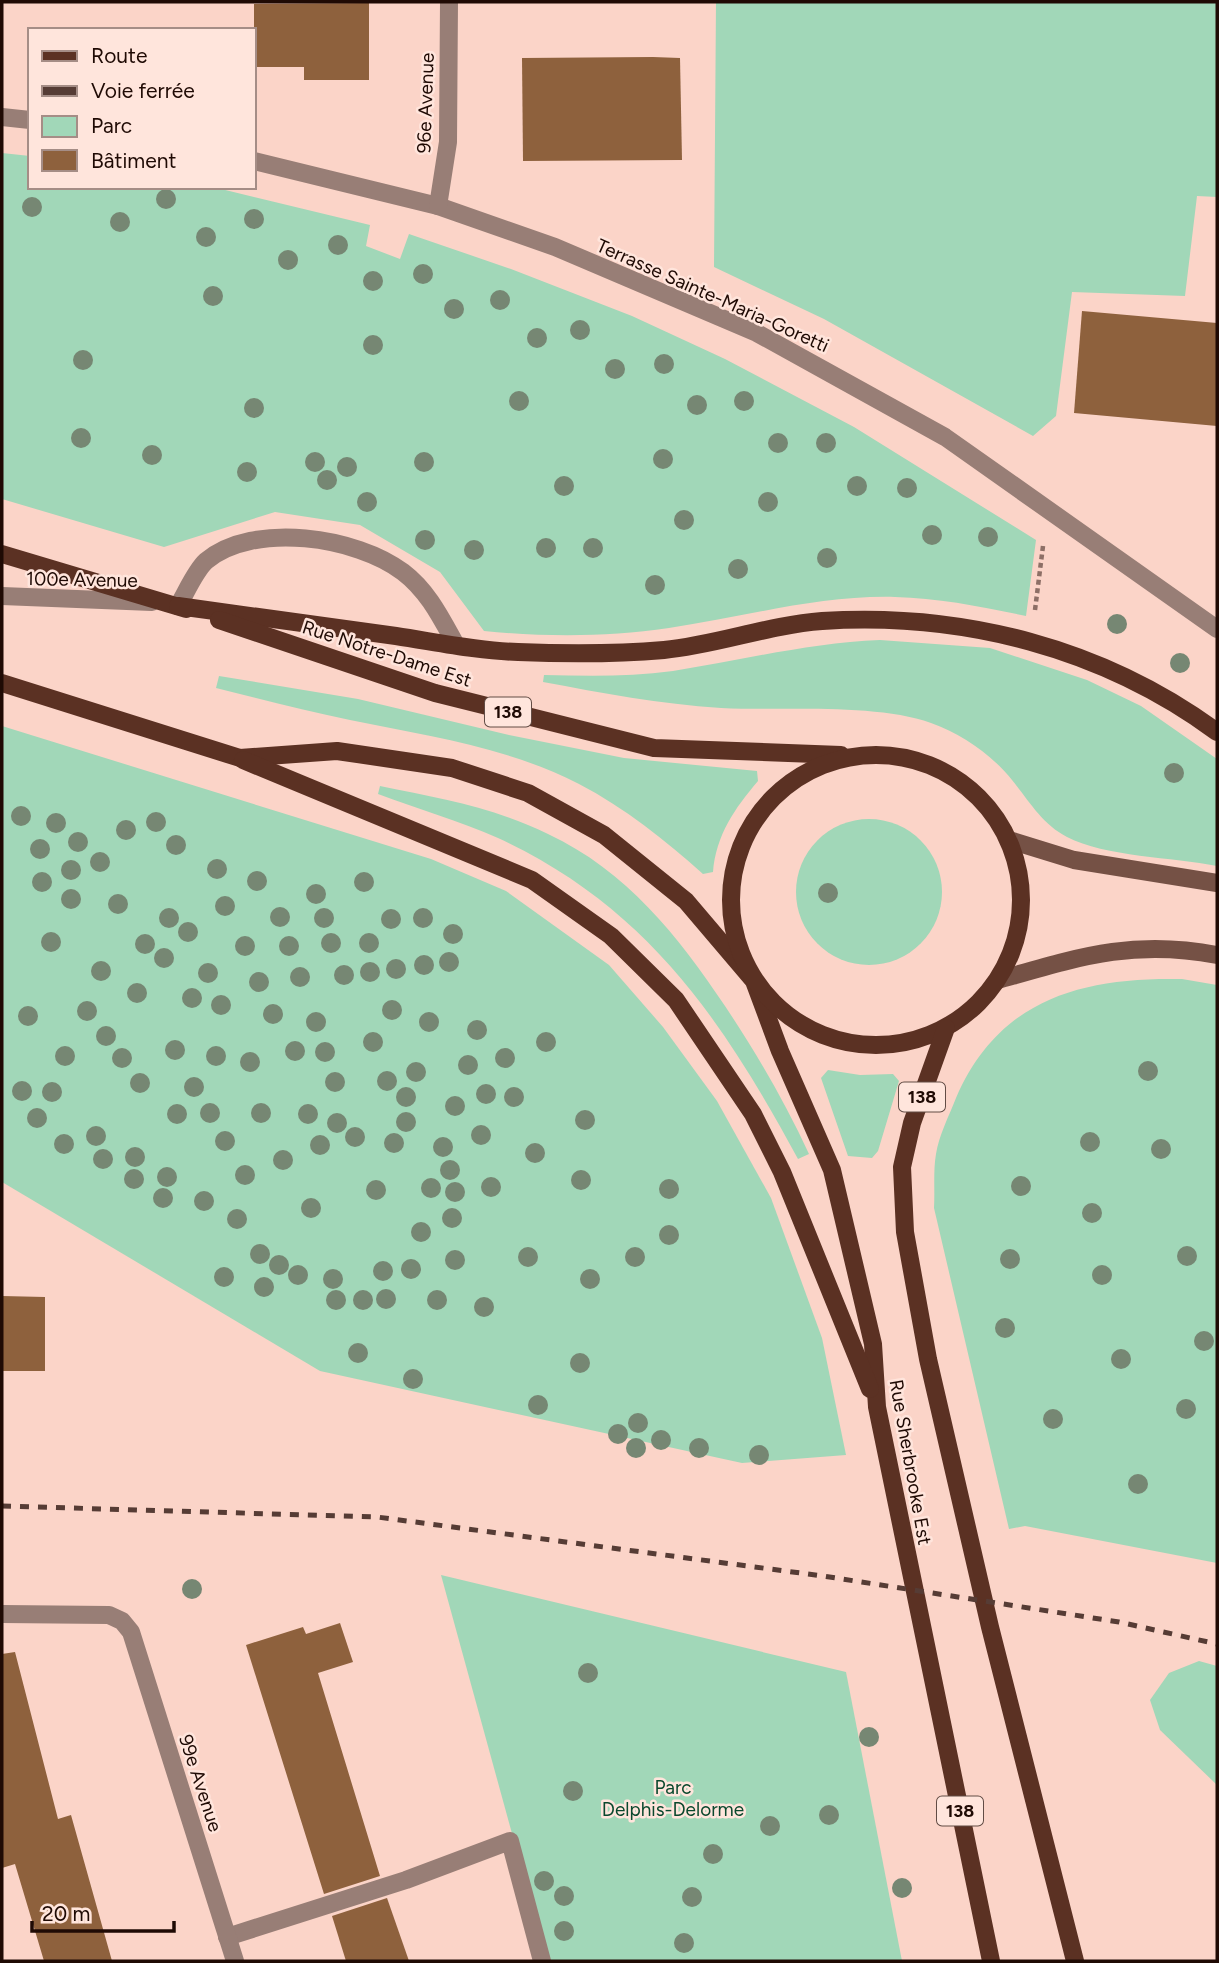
<svg xmlns="http://www.w3.org/2000/svg" width="1219" height="1963" font-family="Figtree,sans-serif">
<style>
.green{fill:#a1d7b8}
.building{fill:#8e613d}
.lines{fill:none;stroke-linecap:round;stroke-linejoin:round}
.path{stroke:#8d6f66;stroke-width:4.5;stroke-dasharray:5 3.5;stroke-linecap:butt}
.service{stroke:#987e76;stroke-width:18}
.minor{stroke:#987e76;stroke-width:18}
.secondary{stroke:#755145;stroke-width:18}
.primary{stroke:#5b3123;stroke-width:18}
.rail{stroke:#563c35;stroke-width:5;stroke-dasharray:9 9;stroke-linecap:butt}
.tree{fill:#768773}
.labels{text-anchor:middle;stroke-width:5;stroke-linejoin:round;paint-order:stroke}
.shield{fill:#ffe5dc;stroke:#624c45;stroke-width:2}
.shield-label{font-size:18px;font-weight:bold;fill:#1f0a04}
.street-label{font-size:19px;fill:#1f0a04;stroke:#ffe5dc}
.park-label{font-size:19px;fill:#0a482d;stroke:#ffe5dc}
</style>
<rect width="100%" height="100%" fill="#fbd4c8"/>
<g class="green">
<path d="M716,2h501v195l-20,-1 -12,100 -113,-4 -16,124 -23,20 -209,-117 -110,-52z"/>
<path d="M2,153l28,3v31h183l157,38 -4,21 34,13 9,-25 102,35 121,47 93,43 129,68 182,113 -10,76c-43,-9 -87,-18 -131,-19 -76,-2 -151,20 -226,31 -62,9 -122,9 -185,3l-44,-59 -80,-47 -85,-13 -111,35 -162,-48z"/>
<path d="M880,640l110,8 97,32 54,26 76,53v107c-44,-9 -112,-9 -150,-29 -25,-13 -38,-36 -55,-57 -20,-25 -50,-46 -81,-57 -56,-20 -148,-12 -210,-15 -61,-4 -119,-15 -178,-26l1,-7c43,1 86,2 129,-4 69,-11 136,-28 207,-31z"/>
<path d="M219,676l139,23 151,36 115,23 133,13 1,10c-23,27 -42,54 -45,91l-10,2c-38,-34 -78,-66 -124,-90 -72,-37 -151,-48 -229,-64 -45,-9 -90,-21 -134,-32z"/>
<path d="M2,726l429,133 75,32 103,74 54,62 54,74 54,97 51,140 24,117 -104,8 -422,-92 -318,-189z"/>
<path d="M380,786c59,12 113,21 168,48 79,37 130,102 177,172 32,48 60,96 84,148l-11,5c-76,-140 -151,-252 -300,-321 -39,-17 -80,-29 -120,-44z"/>
<circle cx="869" cy="892" r="73"/>
<path d="M1182,979l35,6v578l-192,-37 -16,3 -75,-321c1,-18 -1,-37 2,-54 3,-19 13,-38 20,-56 43,-99 125,-121 226,-119z"/>
<path d="M828,1070l32,5 33,-1 6,7 -21,70 -6,7 -24,-2 -27,-78z"/>
<path d="M441,1575l405,97 56,289h-355z"/>
<path d="M1199,1661l18,5v119l-57,-55 -10,-30 19,-27z"/>
</g>
<g class="building">
<path d="M369,3v77h-65v-13h-50v-63z"/>
<path d="M653,57l27,1 2,102 -159,1 -1,-103z"/>
<path d="M1082,311l135,12v103l-143,-13z"/>
<path d="M2,1296l43,1v74h-43z"/>
<path d="M340,1623l13,39 -35,11 62,203 -56,18 -78,-249 57,-18 3,7z"/>
<path d="M15,1652l43,167 13,-4 41,146h-68l-29,-97 -13,4v-214z"/>
<path d="M387,1898l22,63h-63l-14,-45z"/>
</g>
<g class="lines">
<path class="path" d="M1035,610l8,-64"/>
<g class="service">
<path d="M178,606c8,-13 17,-35 28,-45 48,-40 151,-24 197,11 25,19 38,46 53,73"/>
<path d="M227,1937l179,-57 104,-39 32,120"/>
</g>
<g class="minor">
<path d="M2,117l28,3"/>
<path d="M254,161l184,45 117,41 202,86 188,104 272,192"/>
<path d="M438,206l10,-64 1,-140"/>
<path d="M2,596l150,6"/>
<path d="M2,1614l107,1 13,6 9,11 104,329"/>
</g>
<g class="secondary">
<path d="M1009,840l65,20 143,23"/>
<path d="M998,980c81,-23 135,-41 219,-25"/>
</g>
<g class="primary">
<path d="M2,554l184,55"/>
<path d="M178,606c72,10 145,20 218,30 40,6 82,15 122,16 48,2 99,2 146,-2 53,-5 104,-25 158,-29 141,-9 281,27 395,111"/>
<path d="M219,620l216,73 219,55 187,7"/>
<path d="M2,683l238,75 97,-7 115,17 76,25 76,42 82,66 68,80 26,70 52,119 41,174 4,63 114,554"/>
<circle cx="876" cy="900" r="145"/>
<path d="M243,760l289,120 79,56 65,64 77,114 29,58 88,217"/>
<path d="M946,1028l-34,95 -10,44 3,65 23,127 62,268 85,334"/>
</g>
<path class="rail" d="M2,1506l375,11 446,59 296,46 98,22"/>
</g>
<g class="tree">
<circle cx="166" cy="199" r="10"/>
<circle cx="32" cy="207" r="10"/>
<circle cx="254" cy="219" r="10"/>
<circle cx="120" cy="222" r="10"/>
<circle cx="206" cy="237" r="10"/>
<circle cx="338" cy="245" r="10"/>
<circle cx="288" cy="260" r="10"/>
<circle cx="423" cy="274" r="10"/>
<circle cx="373" cy="281" r="10"/>
<circle cx="213" cy="296" r="10"/>
<circle cx="500" cy="300" r="10"/>
<circle cx="454" cy="309" r="10"/>
<circle cx="580" cy="330" r="10"/>
<circle cx="537" cy="338" r="10"/>
<circle cx="373" cy="345" r="10"/>
<circle cx="83" cy="360" r="10"/>
<circle cx="664" cy="364" r="10"/>
<circle cx="615" cy="369" r="10"/>
<circle cx="519" cy="401" r="10"/>
<circle cx="744" cy="401" r="10"/>
<circle cx="697" cy="405" r="10"/>
<circle cx="254" cy="408" r="10"/>
<circle cx="81" cy="438" r="10"/>
<circle cx="778" cy="443" r="10"/>
<circle cx="826" cy="443" r="10"/>
<circle cx="152" cy="455" r="10"/>
<circle cx="663" cy="459" r="10"/>
<circle cx="315" cy="462" r="10"/>
<circle cx="424" cy="462" r="10"/>
<circle cx="347" cy="467" r="10"/>
<circle cx="247" cy="472" r="10"/>
<circle cx="327" cy="480" r="10"/>
<circle cx="564" cy="486" r="10"/>
<circle cx="857" cy="486" r="10"/>
<circle cx="907" cy="488" r="10"/>
<circle cx="367" cy="502" r="10"/>
<circle cx="768" cy="502" r="10"/>
<circle cx="684" cy="520" r="10"/>
<circle cx="932" cy="535" r="10"/>
<circle cx="988" cy="537" r="10"/>
<circle cx="425" cy="540" r="10"/>
<circle cx="546" cy="548" r="10"/>
<circle cx="593" cy="548" r="10"/>
<circle cx="474" cy="550" r="10"/>
<circle cx="827" cy="558" r="10"/>
<circle cx="738" cy="569" r="10"/>
<circle cx="655" cy="585" r="10"/>
<circle cx="1117" cy="624" r="10"/>
<circle cx="1180" cy="663" r="10"/>
<circle cx="1174" cy="773" r="10"/>
<circle cx="21" cy="816" r="10"/>
<circle cx="156" cy="822" r="10"/>
<circle cx="56" cy="823" r="10"/>
<circle cx="126" cy="830" r="10"/>
<circle cx="78" cy="842" r="10"/>
<circle cx="176" cy="845" r="10"/>
<circle cx="40" cy="849" r="10"/>
<circle cx="100" cy="862" r="10"/>
<circle cx="217" cy="869" r="10"/>
<circle cx="71" cy="870" r="10"/>
<circle cx="257" cy="881" r="10"/>
<circle cx="42" cy="882" r="10"/>
<circle cx="364" cy="882" r="10"/>
<circle cx="828" cy="893" r="10"/>
<circle cx="316" cy="894" r="10"/>
<circle cx="71" cy="899" r="10"/>
<circle cx="118" cy="904" r="10"/>
<circle cx="225" cy="906" r="10"/>
<circle cx="280" cy="917" r="10"/>
<circle cx="169" cy="918" r="10"/>
<circle cx="324" cy="918" r="10"/>
<circle cx="423" cy="918" r="10"/>
<circle cx="391" cy="919" r="10"/>
<circle cx="188" cy="932" r="10"/>
<circle cx="453" cy="934" r="10"/>
<circle cx="51" cy="942" r="10"/>
<circle cx="331" cy="943" r="10"/>
<circle cx="369" cy="943" r="10"/>
<circle cx="145" cy="944" r="10"/>
<circle cx="245" cy="946" r="10"/>
<circle cx="289" cy="946" r="10"/>
<circle cx="164" cy="958" r="10"/>
<circle cx="449" cy="962" r="10"/>
<circle cx="424" cy="965" r="10"/>
<circle cx="396" cy="969" r="10"/>
<circle cx="101" cy="971" r="10"/>
<circle cx="370" cy="972" r="10"/>
<circle cx="208" cy="973" r="10"/>
<circle cx="344" cy="975" r="10"/>
<circle cx="300" cy="977" r="10"/>
<circle cx="259" cy="982" r="10"/>
<circle cx="137" cy="993" r="10"/>
<circle cx="192" cy="998" r="10"/>
<circle cx="221" cy="1005" r="10"/>
<circle cx="392" cy="1010" r="10"/>
<circle cx="87" cy="1011" r="10"/>
<circle cx="273" cy="1014" r="10"/>
<circle cx="28" cy="1016" r="10"/>
<circle cx="316" cy="1022" r="10"/>
<circle cx="429" cy="1022" r="10"/>
<circle cx="477" cy="1030" r="10"/>
<circle cx="106" cy="1036" r="10"/>
<circle cx="373" cy="1042" r="10"/>
<circle cx="546" cy="1042" r="10"/>
<circle cx="175" cy="1050" r="10"/>
<circle cx="295" cy="1051" r="10"/>
<circle cx="325" cy="1052" r="10"/>
<circle cx="65" cy="1056" r="10"/>
<circle cx="216" cy="1056" r="10"/>
<circle cx="122" cy="1058" r="10"/>
<circle cx="505" cy="1058" r="10"/>
<circle cx="250" cy="1062" r="10"/>
<circle cx="468" cy="1065" r="10"/>
<circle cx="1148" cy="1071" r="10"/>
<circle cx="416" cy="1072" r="10"/>
<circle cx="387" cy="1081" r="10"/>
<circle cx="335" cy="1082" r="10"/>
<circle cx="140" cy="1083" r="10"/>
<circle cx="194" cy="1087" r="10"/>
<circle cx="22" cy="1091" r="10"/>
<circle cx="52" cy="1092" r="10"/>
<circle cx="486" cy="1094" r="10"/>
<circle cx="406" cy="1097" r="10"/>
<circle cx="514" cy="1097" r="10"/>
<circle cx="455" cy="1106" r="10"/>
<circle cx="210" cy="1113" r="10"/>
<circle cx="261" cy="1113" r="10"/>
<circle cx="177" cy="1114" r="10"/>
<circle cx="308" cy="1114" r="10"/>
<circle cx="37" cy="1118" r="10"/>
<circle cx="585" cy="1120" r="10"/>
<circle cx="406" cy="1122" r="10"/>
<circle cx="337" cy="1123" r="10"/>
<circle cx="481" cy="1135" r="10"/>
<circle cx="96" cy="1136" r="10"/>
<circle cx="355" cy="1137" r="10"/>
<circle cx="225" cy="1141" r="10"/>
<circle cx="1090" cy="1142" r="10"/>
<circle cx="394" cy="1143" r="10"/>
<circle cx="64" cy="1144" r="10"/>
<circle cx="320" cy="1145" r="10"/>
<circle cx="443" cy="1147" r="10"/>
<circle cx="1161" cy="1149" r="10"/>
<circle cx="535" cy="1153" r="10"/>
<circle cx="135" cy="1157" r="10"/>
<circle cx="103" cy="1159" r="10"/>
<circle cx="283" cy="1160" r="10"/>
<circle cx="450" cy="1170" r="10"/>
<circle cx="245" cy="1175" r="10"/>
<circle cx="167" cy="1177" r="10"/>
<circle cx="134" cy="1179" r="10"/>
<circle cx="581" cy="1180" r="10"/>
<circle cx="1021" cy="1186" r="10"/>
<circle cx="491" cy="1187" r="10"/>
<circle cx="431" cy="1188" r="10"/>
<circle cx="669" cy="1189" r="10"/>
<circle cx="376" cy="1190" r="10"/>
<circle cx="455" cy="1192" r="10"/>
<circle cx="163" cy="1198" r="10"/>
<circle cx="204" cy="1201" r="10"/>
<circle cx="311" cy="1208" r="10"/>
<circle cx="1092" cy="1213" r="10"/>
<circle cx="452" cy="1218" r="10"/>
<circle cx="237" cy="1219" r="10"/>
<circle cx="421" cy="1232" r="10"/>
<circle cx="669" cy="1235" r="10"/>
<circle cx="260" cy="1254" r="10"/>
<circle cx="1187" cy="1256" r="10"/>
<circle cx="528" cy="1257" r="10"/>
<circle cx="635" cy="1257" r="10"/>
<circle cx="1010" cy="1259" r="10"/>
<circle cx="455" cy="1260" r="10"/>
<circle cx="279" cy="1265" r="10"/>
<circle cx="411" cy="1269" r="10"/>
<circle cx="383" cy="1271" r="10"/>
<circle cx="298" cy="1275" r="10"/>
<circle cx="1102" cy="1275" r="10"/>
<circle cx="224" cy="1277" r="10"/>
<circle cx="333" cy="1279" r="10"/>
<circle cx="590" cy="1279" r="10"/>
<circle cx="264" cy="1287" r="10"/>
<circle cx="386" cy="1299" r="10"/>
<circle cx="336" cy="1300" r="10"/>
<circle cx="363" cy="1300" r="10"/>
<circle cx="437" cy="1300" r="10"/>
<circle cx="484" cy="1307" r="10"/>
<circle cx="1005" cy="1328" r="10"/>
<circle cx="1204" cy="1341" r="10"/>
<circle cx="358" cy="1353" r="10"/>
<circle cx="1121" cy="1359" r="10"/>
<circle cx="580" cy="1363" r="10"/>
<circle cx="413" cy="1379" r="10"/>
<circle cx="538" cy="1405" r="10"/>
<circle cx="1186" cy="1409" r="10"/>
<circle cx="1053" cy="1419" r="10"/>
<circle cx="638" cy="1423" r="10"/>
<circle cx="618" cy="1434" r="10"/>
<circle cx="661" cy="1440" r="10"/>
<circle cx="636" cy="1448" r="10"/>
<circle cx="699" cy="1448" r="10"/>
<circle cx="759" cy="1455" r="10"/>
<circle cx="1138" cy="1484" r="10"/>
<circle cx="192" cy="1589" r="10"/>
<circle cx="588" cy="1673" r="10"/>
<circle cx="869" cy="1737" r="10"/>
<circle cx="573" cy="1791" r="10"/>
<circle cx="829" cy="1815" r="10"/>
<circle cx="770" cy="1826" r="10"/>
<circle cx="713" cy="1854" r="10"/>
<circle cx="544" cy="1881" r="10"/>
<circle cx="902" cy="1888" r="10"/>
<circle cx="564" cy="1896" r="10"/>
<circle cx="692" cy="1897" r="10"/>
<circle cx="564" cy="1931" r="10"/>
<circle cx="684" cy="1943" r="10"/>
</g>
<g class="labels">
<g class="shield">
<rect x="485" y="697.5" width="46" height="29" rx="5"/>
<rect x="899" y="1082.5" width="46" height="29" rx="5"/>
<rect x="937" y="1796.5" width="46" height="29" rx="5"/>
</g>
<g class="shield-label">
<text x="508" y="718">138</text>
<text x="922" y="1103">138</text>
<text x="960" y="1817">138</text>
</g>
<g class="street-label">
<text transform="translate(425 103) rotate(-88)" y="7">96e Avenue</text>
<text transform="translate(713 295) rotate(24)" y="7">Terrasse Sainte-Maria-Goretti</text>
<text transform="translate(82 579) rotate(1)" y="7">100e Avenue</text>
<text transform="translate(387 653) rotate(18)" y="7">Rue Notre-Dame Est</text>
<text transform="translate(911 1462) rotate(80)" y="7">Rue Sherbrooke Est</text>
<text transform="translate(201 1783) rotate(72)" y="7">99e Avenue</text>
</g>
<g class="park-label">
<text x="673" y="1794">Parc<tspan x="673" dy="22">Delphis-Delorme</tspan></text>
</g>
</g>
<rect width="1219" height="1963" fill="none" stroke="#1f0a04" stroke-width="7"/>
<rect x="28" y="28" width="228" height="161" fill="#ffe5dc" stroke="#a58d86" stroke-width="2"/>
<rect x="42" y="51" width="35" height="10" fill="#5b3123" stroke="#a58d86" stroke-width="2"/>
<text x="91" y="63" font-size="21" fill="#1f0a04">Route</text>
<rect x="42" y="86" width="35" height="10" fill="#563c35" stroke="#a58d86" stroke-width="2"/>
<text x="91" y="98" font-size="21" fill="#1f0a04">Voie ferrée</text>
<rect x="42" y="116" width="35" height="21" fill="#a1d7b8" stroke="#a58d86" stroke-width="2"/>
<text x="91" y="133" font-size="21" fill="#1f0a04">Parc</text>
<rect x="42" y="150" width="35" height="21" fill="#8e613d" stroke="#a58d86" stroke-width="2"/>
<text x="91" y="168" font-size="21" fill="#1f0a04">Bâtiment</text>
<path d="M32 1921v10h142v-10" fill="none" stroke="#1f0a04" stroke-width="3.5"/>
<text x="42" y="1921" font-size="21" fill="#1f0a04" stroke="#ffe5dc" stroke-width="5" paint-order="stroke">20 m</text>
</svg>
